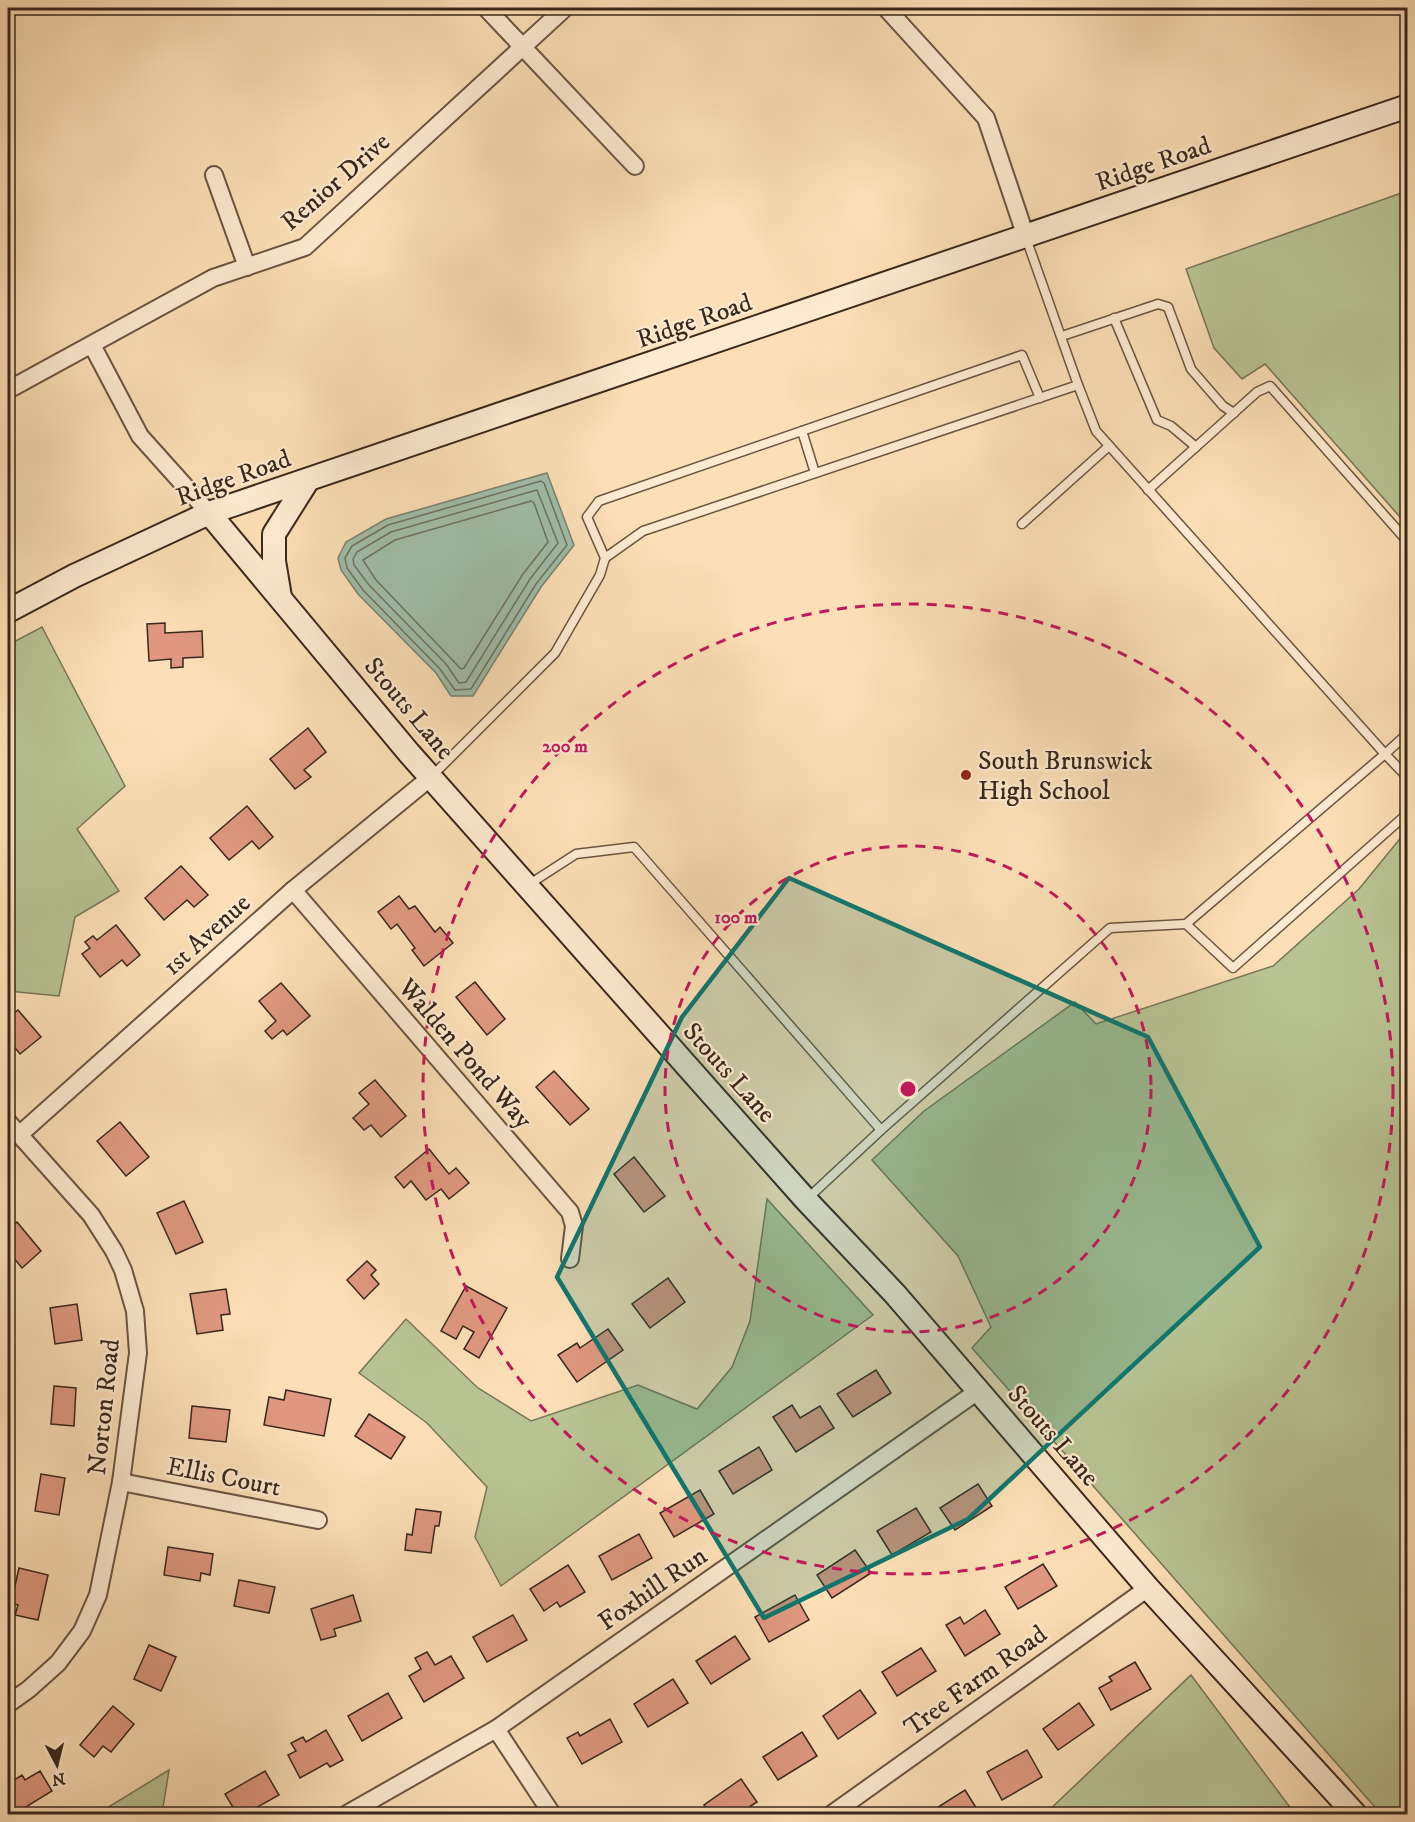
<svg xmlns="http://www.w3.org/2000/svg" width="1415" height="1822" font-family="'IM FELL DW Pica',serif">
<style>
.green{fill:#b8c393;stroke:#787558;stroke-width:1.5}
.water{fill:#a0bdaa;stroke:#778171;stroke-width:1.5}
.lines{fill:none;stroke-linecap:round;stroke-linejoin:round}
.shore{stroke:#6c7263;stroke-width:1.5}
.building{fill:#df987f;stroke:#39271c;stroke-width:1.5}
.lane-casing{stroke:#6a5542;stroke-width:11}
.street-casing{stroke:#6a5542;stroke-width:20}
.secondary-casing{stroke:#39271c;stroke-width:26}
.lane{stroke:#fdead0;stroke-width:8}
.street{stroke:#fdead0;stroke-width:16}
.secondary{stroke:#fdead0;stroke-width:22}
.marked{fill:#0f766e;fill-opacity:0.2;stroke:#0f766e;stroke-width:4.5;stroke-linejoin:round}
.ring{fill:none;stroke:#c2185b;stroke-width:3;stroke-dasharray:10 8}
.poi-dot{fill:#8f2418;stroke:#fdead0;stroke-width:2}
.labels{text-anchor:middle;stroke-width:4.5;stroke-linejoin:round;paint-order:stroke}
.street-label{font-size:26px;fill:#39271c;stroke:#fdead0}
.poi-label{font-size:26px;fill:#39271c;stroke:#fdead0;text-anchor:start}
.centre{fill:#c2185b;stroke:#fdead0;stroke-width:3}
.ring-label{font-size:18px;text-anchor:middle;font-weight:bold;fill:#c2185b;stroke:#fdead0;stroke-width:4.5;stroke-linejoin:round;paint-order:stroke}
</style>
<rect width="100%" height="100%" fill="#fcdfb6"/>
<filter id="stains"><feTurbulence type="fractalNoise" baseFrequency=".00333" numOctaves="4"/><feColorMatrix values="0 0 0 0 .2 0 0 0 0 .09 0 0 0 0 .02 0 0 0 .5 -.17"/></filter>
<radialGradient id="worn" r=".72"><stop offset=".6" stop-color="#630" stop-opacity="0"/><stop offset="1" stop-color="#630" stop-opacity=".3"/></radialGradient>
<g class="green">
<path d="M1407,191h1l-1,334 -142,-161 -23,15 -28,-31 -28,-79z"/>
<path d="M42,627l83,159 -48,43 42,62 -44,26 -16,79 -51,-5v-346z"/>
<path d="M1407,830l1,984h-27l-409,-466 19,-21 -33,-71 -86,-96 52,-49 151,-109 21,22 177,-58 86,-77z"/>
<path d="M767,1199l106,116 -372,271 -26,-49 12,-50 -60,-64 -68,-50 47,-54 72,69 53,33 107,-36 59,24 35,-42 18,-46z"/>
<path d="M1191,1675l104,139h-250z"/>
<path d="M169,1770l-7,44h-65z"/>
</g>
<path class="water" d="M547,473l27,72 -33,42 -68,109h-22l-15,-23 -78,-79 -17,-24 -3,-12 8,-16 40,-23z"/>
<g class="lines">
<g class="shore">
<path d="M541,481l3,2 23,62 -31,39 -65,105 -16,1 -15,-21 -77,-79 -16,-22 -2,-10 7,-12 36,-21z"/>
<path d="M537,490l21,53 -28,36 -64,103 -7,1 -13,-19 -77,-79 -15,-20 -1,-6 4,-7 34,-20z"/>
<path d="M531,501l3,2 14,39 -25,32 -59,94 -3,1 -85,-89 -13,-20 32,-20z"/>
</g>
</g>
<g class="building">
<path d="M165,623v10l37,-2 1,26 -20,1v9l-12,1v-9l-22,2 -2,-37z"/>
<path d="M308,728l18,24 -22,18 7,7 -16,12 -25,-30z"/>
<path d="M247,806l26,31 -14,12 -7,-8 -23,19 -19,-22z"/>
<path d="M181,866l27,29 -14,12 -7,-7 -23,20 -19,-22z"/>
<path d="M399,896l10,13 6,-3 20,26 5,-5 13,16 -29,23 -12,-16 3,-2 -18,-24 -6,5 -13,-17z"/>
<path d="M116,925l24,30 -13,11 -5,-6 -22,17 -18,-23 8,-6 -5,-6 8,-6 4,4z"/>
<path d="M475,982l30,37 -18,16 -31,-38z"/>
<path d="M281,983l29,33 -23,19 -4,-5 -11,9 -7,-8 11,-10 -17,-20z"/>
<path d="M18,1010l23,27 -21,17 -12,-15v-21z"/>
<path d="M554,1071l35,38 -19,16 -34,-38z"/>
<path d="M375,1080l31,36 -25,21 -10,-12 -7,5 -11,-12 16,-14 -10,-11z"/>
<path d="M120,1122l29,35 -23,19 -29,-35z"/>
<path d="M429,1149l20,25 7,-6 13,15 -20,16 -8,-10 -15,11 -15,-19 -7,7 -9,-11z"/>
<path d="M634,1157l31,39 -21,16 -30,-38z"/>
<path d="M184,1201l19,41 -27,12 -19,-41z"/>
<path d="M17,1222l24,29 -19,17 -14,-17v-21z"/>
<path d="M367,1261l9,9 -5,5 8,9 -15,15 -17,-19z"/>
<path d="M668,1278l17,24 -35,26 -18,-24z"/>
<path d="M466,1286l41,22 -28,50 -15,-9 10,-17 -11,-6 -7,13 -15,-8z"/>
<path d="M226,1289l4,25 -9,1 2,15 -26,4 -7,-40z"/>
<path d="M77,1304l5,36 -27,4 -5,-36z"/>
<path d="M608,1329l15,21 -46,32 -19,-27 19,-12 3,5z"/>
<path d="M876,1370l15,23 -38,24 -16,-23z"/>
<path d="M54,1386l22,2 -2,38 -23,-2z"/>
<path d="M286,1390l45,9 -7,37 -60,-11 5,-28 15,3z"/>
<path d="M792,1405l8,13 20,-12 14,22 -38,24 -23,-35z"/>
<path d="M192,1406l38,4 -4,32 -37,-4z"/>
<path d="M369,1414l36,23 -14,22 -36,-23z"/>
<path d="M759,1447l13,23 -39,24 -14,-23z"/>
<path d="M41,1474l24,4 -6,37 -24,-4z"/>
<path d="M978,1484l14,22 -37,24 -15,-22z"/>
<path d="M700,1490l14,24 -40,23 -14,-24z"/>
<path d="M916,1508l15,24 -39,23 -15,-24z"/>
<path d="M416,1509l25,3 -2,14h-4l-4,27 -26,-3 2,-16 5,1z"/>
<path d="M639,1534l13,24 -40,22 -13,-24z"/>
<path d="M168,1547l45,7 -3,21 -9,-2 -1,8 -36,-6z"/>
<path d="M855,1550l16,23 -39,25 -15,-23z"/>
<path d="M1043,1564l14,22 -39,23 -13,-22z"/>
<path d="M568,1565l17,27 -25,15 -3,-5 -13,9 -14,-22z"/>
<path d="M19,1568l29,7 -10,45 -23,-5 3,-10 -7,-2z"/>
<path d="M239,1580l36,7 -6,26 -35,-7z"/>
<path d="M353,1595l8,26 -27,8 2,7 -15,4 -10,-31z"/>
<path d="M795,1595l14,25 -40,22 -14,-25z"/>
<path d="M985,1610l15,24 -35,22 -19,-31 14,-8 4,7z"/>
<path d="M513,1615l14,25 -40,22 -14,-25z"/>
<path d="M735,1636l15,23 -39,25 -15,-23z"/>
<path d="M149,1645l27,12 -15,34 -27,-12z"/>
<path d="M921,1648l15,23 -39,25 -15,-24z"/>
<path d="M427,1652l8,13 16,-9 13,22 -40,24 -15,-26 12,-7 -6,-11z"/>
<path d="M1135,1662l16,27 -40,21 -12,-22 13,-7 -3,-4z"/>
<path d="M673,1679l15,24 -40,24 -14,-23z"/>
<path d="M860,1690l16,23 -38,26 -15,-23z"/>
<path d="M388,1693l14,25 -40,23 -14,-25z"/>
<path d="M1079,1703l15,22 -36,25 -15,-21z"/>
<path d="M113,1706l21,18 -23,28 -8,-6 -9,11 -14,-12z"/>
<path d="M610,1719l12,23 -40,22 -15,-26 11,-6 2,4z"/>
<path d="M326,1730l17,30 -13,7 -3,-4 -27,15 -12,-23 8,-4 -5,-8 12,-6 3,5z"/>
<path d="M802,1732l15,24 -39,24 -15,-23z"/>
<path d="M1027,1750l15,27 -40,23 -15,-28z"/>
<path d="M40,1771l12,20 -36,22 -8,-14v-15l14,-9 3,5z"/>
<path d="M265,1771l14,24 -34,19h-8l-12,-20z"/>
<path d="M741,1779l16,23 -19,12h-27l-7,-9z"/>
<path d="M965,1790l15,24h-53z"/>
</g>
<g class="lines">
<g class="lane-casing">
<g id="lane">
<path d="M1114,318l43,102 14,6 25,21"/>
<path d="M1062,336l96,-32 10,3 23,62 32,37 11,7"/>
<path d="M802,431l13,42"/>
<path d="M1148,490l109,-98 13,-6 138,156"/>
<path d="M1022,524l87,-78"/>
<path d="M605,558l38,-27 435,-146 -52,-147"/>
<path d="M1408,733l-23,21 23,24"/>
<path d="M431,777l124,-124 45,-78 5,-17 -18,-41 12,-16 423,-146 18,43"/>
<path d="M528,885l48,-31 58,-7 247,283"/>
<path d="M1186,924l47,44 175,-155"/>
<path d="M807,1199l74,-69 229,-202 76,-4 199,-170 -289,-323 -18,-46"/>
</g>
</g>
<g class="street-casing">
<g id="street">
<path d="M486,8l149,158"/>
<path d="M886,8l100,110 40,119"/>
<path d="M214,175l33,92"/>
<path d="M92,345l48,91 69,77"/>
<path d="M8,390l205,-112 92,-31 260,-239"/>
<path d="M293,890l277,322 4,14 -4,33"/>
<path d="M8,1122l83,93 23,36 9,19 12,41 3,42 -17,129 -23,113 -16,36 -24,32 -29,26 -21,15"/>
<path d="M19,1135l274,-245 138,-113"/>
<path d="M121,1482l197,38"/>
<path d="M496,1729l56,85"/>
<path d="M347,1814l149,-85 482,-338"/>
<path d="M832,1814l316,-226"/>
</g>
</g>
<g class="secondary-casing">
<g id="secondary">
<path d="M209,513l200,240 397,447 89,94 253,294 207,226"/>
<path d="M280,597l-6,-36v-27l34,-54"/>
<path d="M8,611l66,-35 135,-63 1199,-407"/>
</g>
</g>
<use href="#lane" class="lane"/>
<use href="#street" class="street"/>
<use href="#secondary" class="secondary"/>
</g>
<path class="marked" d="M789,878l359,159 112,210 -292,272 -204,99 -207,-341 125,-260z"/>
<g class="ring">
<circle cx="908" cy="1089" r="243"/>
<circle cx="908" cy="1089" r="485"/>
</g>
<circle class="poi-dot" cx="966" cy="775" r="6"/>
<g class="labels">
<g class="street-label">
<text transform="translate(1153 163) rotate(-19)" y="9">Ridge Road</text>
<text transform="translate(335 181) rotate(-41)" y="9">Renior Drive</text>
<text transform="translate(694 320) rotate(-19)" y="9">Ridge Road</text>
<text transform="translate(233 477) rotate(-20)" y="9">Ridge Road</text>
<text transform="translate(410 708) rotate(50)" y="9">Stouts Lane</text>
<text transform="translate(206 934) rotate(-42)" y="9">1st Avenue</text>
<text transform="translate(466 1053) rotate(49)" y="9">Walden Pond Way</text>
<text transform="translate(730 1072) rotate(48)" y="9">Stouts Lane</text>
<text transform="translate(103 1407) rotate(-84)" y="9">Norton Road</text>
<text transform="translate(1054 1435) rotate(49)" y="9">Stouts Lane</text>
<text transform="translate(224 1476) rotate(11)" y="9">Ellis Court</text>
<text transform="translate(652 1588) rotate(-35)" y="9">Foxhill Run</text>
<text transform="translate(975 1680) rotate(-36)" y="9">Tree Farm Road</text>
</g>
<g class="poi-label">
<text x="978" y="769">South Brunswick<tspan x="978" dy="30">High School</tspan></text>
</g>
</g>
<circle cx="908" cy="1089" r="9" class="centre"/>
<g class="ring-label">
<text x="565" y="752">200 m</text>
<text x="736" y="923">100 m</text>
</g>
<rect width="1415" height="1822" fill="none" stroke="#fcdfb6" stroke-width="30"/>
<rect x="9" y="9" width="1397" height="1804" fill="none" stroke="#39271c" stroke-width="3"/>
<rect x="15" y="15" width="1385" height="1792" fill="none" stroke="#39271c" stroke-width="1.5"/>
<g transform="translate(57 1765) rotate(173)" stroke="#fdead0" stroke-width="4.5" paint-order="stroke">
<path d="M0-4.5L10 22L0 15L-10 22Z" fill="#39271c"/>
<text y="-9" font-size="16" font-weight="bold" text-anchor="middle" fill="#39271c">N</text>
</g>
<rect width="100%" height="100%" filter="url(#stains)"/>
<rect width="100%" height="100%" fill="url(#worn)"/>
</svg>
